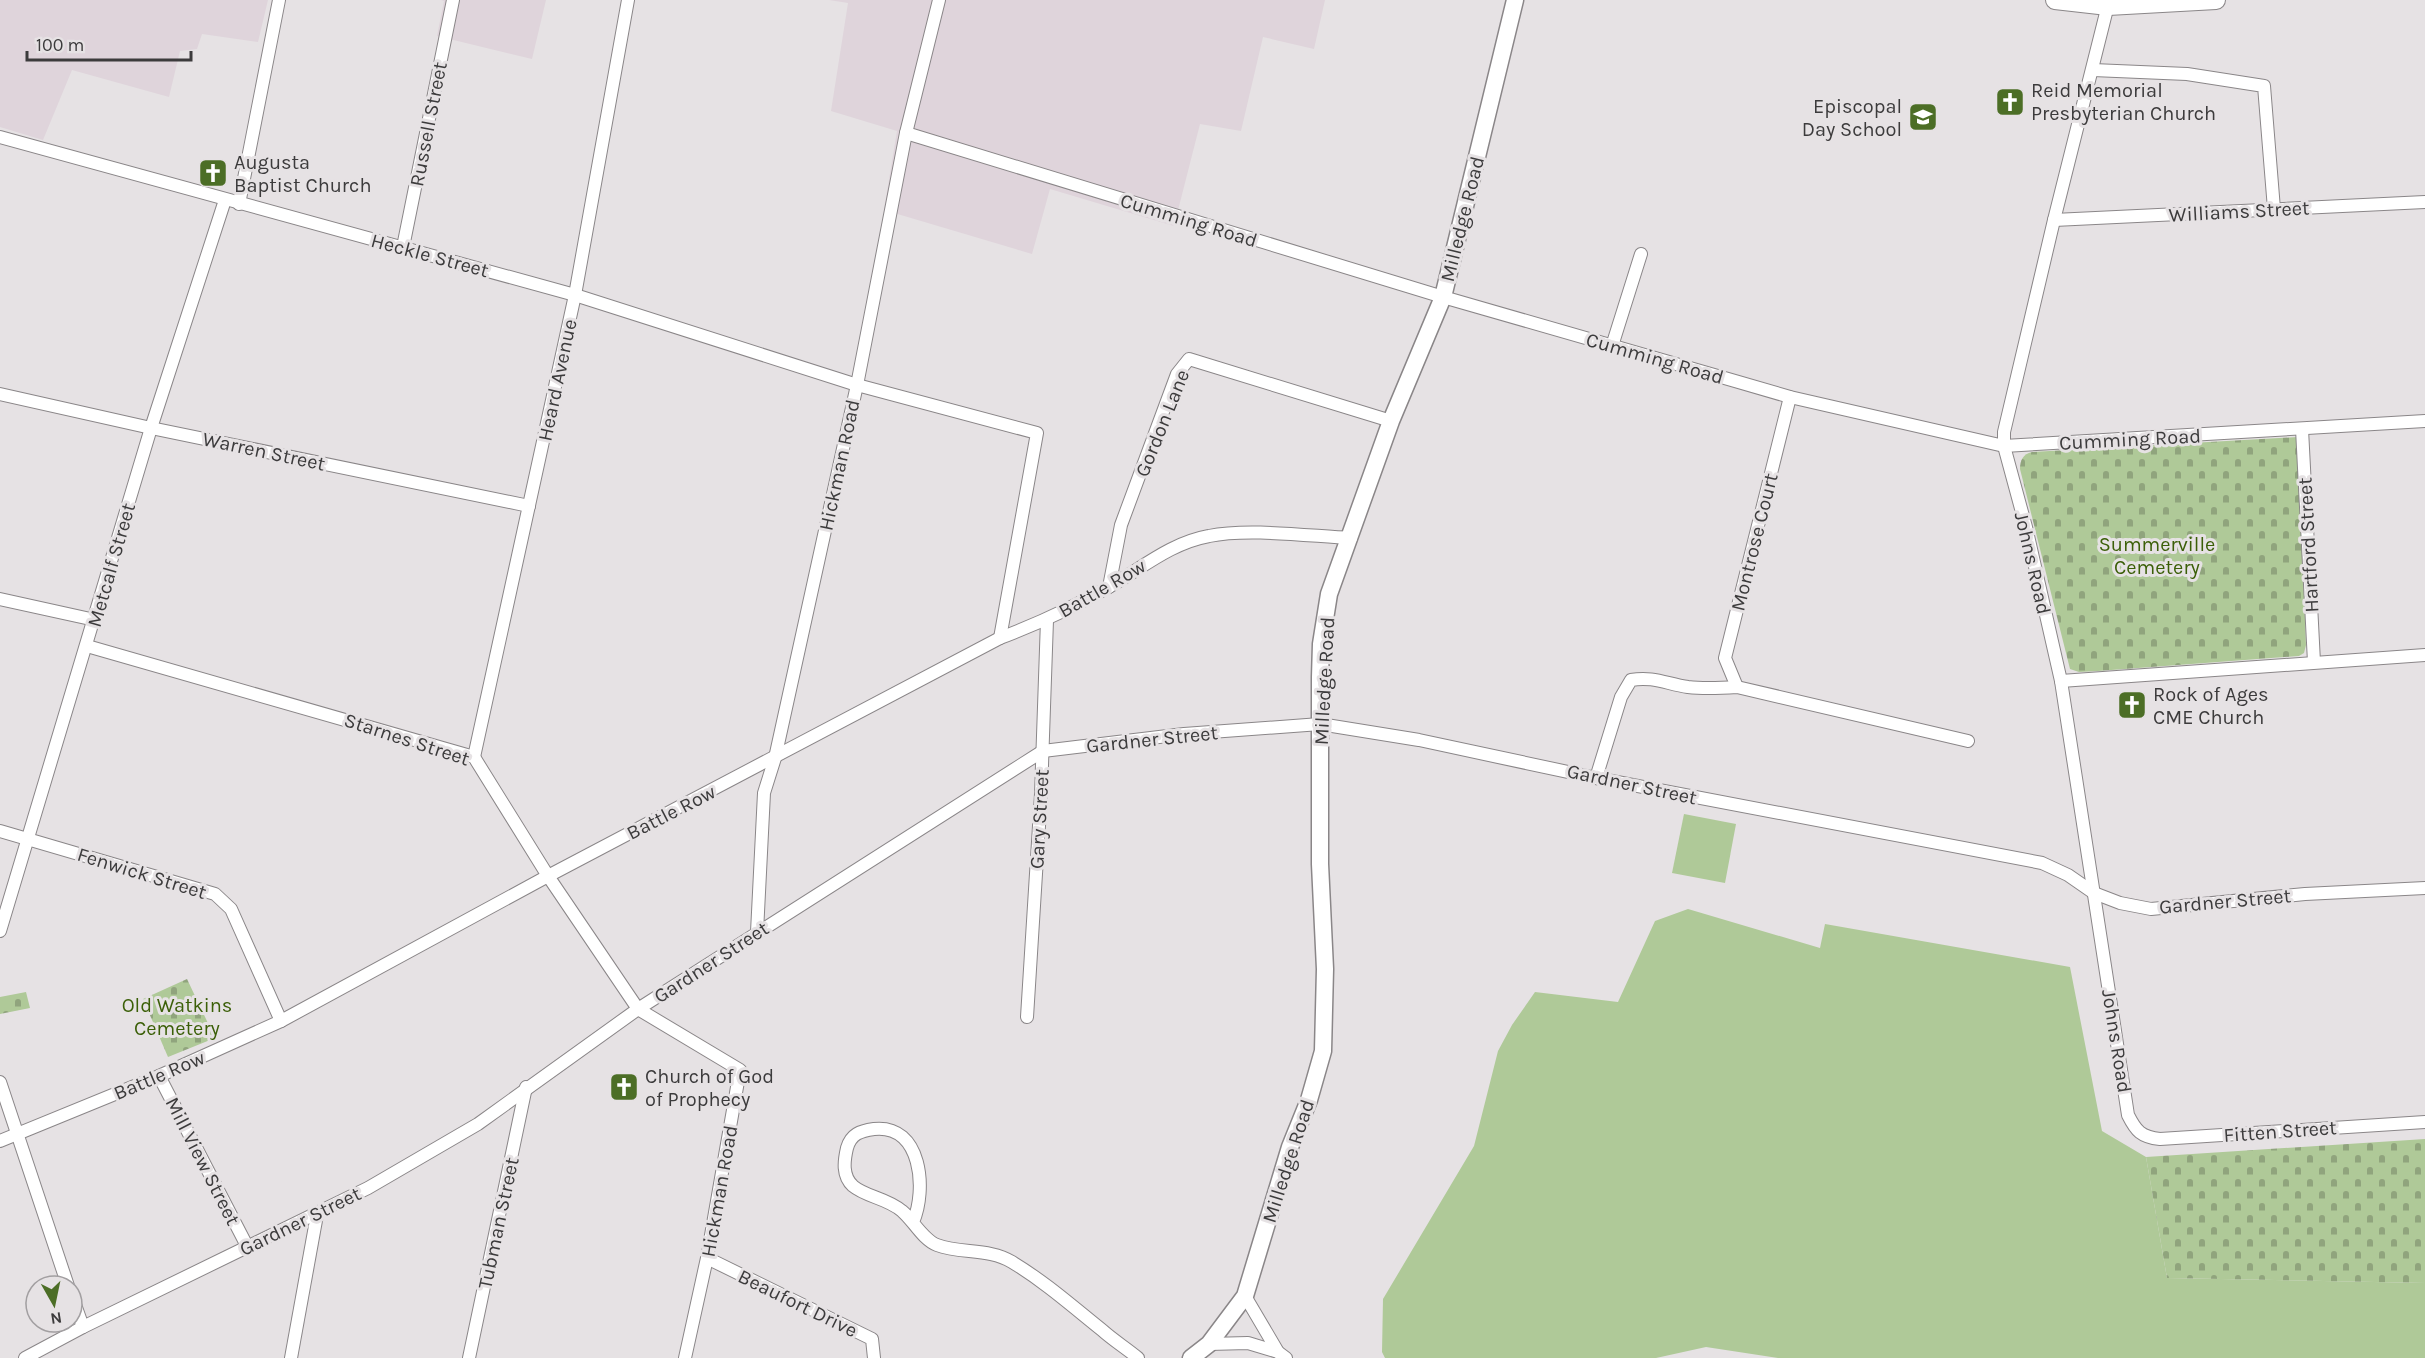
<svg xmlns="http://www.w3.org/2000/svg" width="2425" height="1358" font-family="Karla,sans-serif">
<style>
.built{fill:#dfd4db}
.green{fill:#afc998}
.cemetery{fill:url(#cemetery-stones)}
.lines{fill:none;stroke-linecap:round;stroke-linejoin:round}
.minor-casing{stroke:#8a8688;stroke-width:14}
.tertiary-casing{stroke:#8a8688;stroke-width:19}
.secondary-casing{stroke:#8a8688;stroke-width:20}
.minor{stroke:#fff;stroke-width:12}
.tertiary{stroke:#fff;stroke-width:16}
.secondary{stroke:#fff;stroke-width:18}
.labels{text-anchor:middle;stroke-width:6;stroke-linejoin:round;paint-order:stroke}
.poi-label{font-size:20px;fill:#3c3b3c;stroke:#e6e2e4;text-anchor:start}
.street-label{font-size:20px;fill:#3c3b3c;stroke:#e6e2e4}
.park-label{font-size:20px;fill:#3b5f08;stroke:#e6e2e4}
</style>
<defs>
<pattern id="cemetery-stones" width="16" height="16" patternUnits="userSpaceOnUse" patternTransform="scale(1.5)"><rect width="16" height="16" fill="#afc998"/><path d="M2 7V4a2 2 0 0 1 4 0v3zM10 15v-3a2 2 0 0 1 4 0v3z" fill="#90a47d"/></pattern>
</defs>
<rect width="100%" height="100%" fill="#e6e2e4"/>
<g class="built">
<path d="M0,0h268l-10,42 -56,-8 -5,15 -17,2 -11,46 -97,-27 -29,70 -43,-13z"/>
<path d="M441,0h105l-14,59 -95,-23 7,-35z"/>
<path d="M829,0h496l-11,49 -51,-12 -22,94 -41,-7 -26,102 -124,-37 -18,65 -148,-44 13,-79 -66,-20 17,-108z"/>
</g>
<g class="green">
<path d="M1684,814l52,10 -11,59 -53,-10z"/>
<path d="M1688,909l132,39 5,-24 245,43 32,164 44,26 21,121 258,5v75h-647l-72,-11 -50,11h-271l-3,-6 1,-53 91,-153 24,-95 14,-26 23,-33 83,10 37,-81z"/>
</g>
<g class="cemetery">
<path d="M2298,437l8,208 -2,8 -5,3 -201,15 -19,1 -9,-3 -50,-200c0,-9 3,-15 12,-17z"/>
<path d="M187,979l28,59 -47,19 -25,-58z"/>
<path d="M26,992l4,16 -30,6v-17z"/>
<path d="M2425,1139v144l-258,-5 -21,-121z"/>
</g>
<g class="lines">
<g class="minor-casing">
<g id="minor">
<path d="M2109,1l-55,219 -50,212v14l22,81 35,154 67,434c8,16 13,22 32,24l265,-17"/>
<path d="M2093,70l94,4 77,12 10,123"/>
<path d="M906,133l537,164 292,84 55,16 214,49 421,-25"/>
<path d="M0,137l575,158 282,90 180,48 -37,205"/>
<path d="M239,204l40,-204"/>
<path d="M2054,220l371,-18"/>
<path d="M403,247l50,-247"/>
<path d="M1612,346l29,-92"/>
<path d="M0,394l151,34 378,78"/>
<path d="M2302,429l12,233"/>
<path d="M1109,587l12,-62 56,-151 12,-15 202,62"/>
<path d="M0,599l95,21"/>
<path d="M87,646l387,111 74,119 90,133 102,61 -33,188 -22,100"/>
<path d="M2061,681l364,-26"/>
<path d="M1737,687l-12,-29 65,-261"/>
<path d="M474,757l101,-462 53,-295"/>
<path d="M1596,778l25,-81 10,-17c22,-4 36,4 57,7 17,2 33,1 49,0l231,54"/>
<path d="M0,831l215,63 16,15 50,112"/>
<path d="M0,931l151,-503 74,-228"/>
<path d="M757,932l7,-139 11,-35 82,-373 49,-252 33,-133"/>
<path d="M1027,1017l14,-223 6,-174"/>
<path d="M159,1076l88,170"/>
<path d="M0,1082l68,204"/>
<path d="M0,1141l159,-65 122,-55 267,-145 452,-238c37,-14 72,-30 107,-50 34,-19 63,-45 102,-52 39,-8 100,0 142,2"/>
<path d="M913,1222c14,-32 9,-98 -39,-93 -14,2 -23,5 -27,19 -3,13 -5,28 6,38 13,11 34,12 49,25 11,9 21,29 35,34 24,9 52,3 75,17 33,20 60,44 90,68 11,10 24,18 36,28"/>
<path d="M707,1258l165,81 2,19"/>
<path d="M72,1296l11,31"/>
<path d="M1245,1296l33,56 8,6"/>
<path d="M1209,1344l39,-1 30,9"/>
<path d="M25,1358l58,-31 285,-139 110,-64 160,-115 405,-258 141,-17 136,-10 99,16 177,38 446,85 26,12 26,18 26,10 31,6 154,-15 120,-6"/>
<path d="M291,1358l26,-143"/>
<path d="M469,1358l57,-271"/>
</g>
</g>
<g class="tertiary-casing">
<path id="tertiary" d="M1191,1358l18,-14 36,-48 45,-149 19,-47 14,-49 2,-82 -5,-105v-187l1,-33 8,-50 62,-173 52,-124 72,-297"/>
</g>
<g class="secondary-casing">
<path id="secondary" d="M2055,0l53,6 108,-6"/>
</g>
<use href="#minor" class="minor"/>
<use href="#tertiary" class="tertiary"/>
<use href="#secondary" class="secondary"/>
</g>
<defs>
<g id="church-square" transform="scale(1.5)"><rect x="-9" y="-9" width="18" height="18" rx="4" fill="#4c6e26" stroke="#e6e2e4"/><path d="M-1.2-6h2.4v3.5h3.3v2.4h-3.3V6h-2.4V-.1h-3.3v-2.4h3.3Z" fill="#fff"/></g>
<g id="school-square" transform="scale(1.5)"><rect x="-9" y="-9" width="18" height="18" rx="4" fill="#4c6e26" stroke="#e6e2e4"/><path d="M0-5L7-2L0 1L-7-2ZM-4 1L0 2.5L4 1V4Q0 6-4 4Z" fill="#fff"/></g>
</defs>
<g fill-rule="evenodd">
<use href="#church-square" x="2010" y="102"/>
<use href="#school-square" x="1923" y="117"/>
<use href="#church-square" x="213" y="173"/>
<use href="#church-square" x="2132" y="705"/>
<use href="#church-square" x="624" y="1087"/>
</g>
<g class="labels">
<g class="poi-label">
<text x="2031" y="97">Reid Memorial<tspan x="2031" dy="23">Presbyterian Church</tspan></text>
<text x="1902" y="113" text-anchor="end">Episcopal<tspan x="1902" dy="23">Day School</tspan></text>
<text x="234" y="169">Augusta<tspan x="234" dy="23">Baptist Church</tspan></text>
<text x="2153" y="701">Rock of Ages<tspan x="2153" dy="23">CME Church</tspan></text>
<text x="645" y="1083">Church of God<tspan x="645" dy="23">of Prophecy</tspan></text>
</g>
<g class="street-label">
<text transform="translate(428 124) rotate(-79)" y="7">Russell Street</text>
<text transform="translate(2239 211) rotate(-3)" y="7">Williams Street</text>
<text transform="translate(1462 219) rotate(-76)" y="7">Milledge Road</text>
<text transform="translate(1189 220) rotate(17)" y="7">Cumming Road</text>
<text transform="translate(430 255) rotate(15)" y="7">Heckle Street</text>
<text transform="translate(1655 358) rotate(16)" y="7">Cumming Road</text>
<text transform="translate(557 380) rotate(-78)" y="7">Heard Avenue</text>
<text transform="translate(1162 423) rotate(-68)" y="7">Gordon Lane</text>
<text transform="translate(2130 439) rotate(-3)" y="7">Cumming Road</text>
<text transform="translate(264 451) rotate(12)" y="7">Warren Street</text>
<text transform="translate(839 465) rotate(-78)" y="7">Hickman Road</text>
<text transform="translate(1754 542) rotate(-76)" y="7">Montrose Court</text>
<text transform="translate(2308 545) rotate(-93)" y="7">Hartford Street</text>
<text transform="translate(2033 563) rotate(77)" y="7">Johns Road</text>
<text transform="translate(111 565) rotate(-74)" y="7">Metcalf Street</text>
<text transform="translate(1102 588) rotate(-30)" y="7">Battle Row</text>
<text transform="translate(1324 681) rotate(-87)" y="7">Milledge Road</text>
<text transform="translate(407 739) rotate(18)" y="7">Starnes Street</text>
<text transform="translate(1152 739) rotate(-6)" y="7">Gardner Street</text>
<text transform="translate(1632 784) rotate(12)" y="7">Gardner Street</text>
<text transform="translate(671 812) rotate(-27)" y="7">Battle Row</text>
<text transform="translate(1039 819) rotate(-87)" y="7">Gary Street</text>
<text transform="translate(142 873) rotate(17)" y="7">Fenwick Street</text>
<text transform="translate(2225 901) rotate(-5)" y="7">Gardner Street</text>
<text transform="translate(711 962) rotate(-33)" y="7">Gardner Street</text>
<text transform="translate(2117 1041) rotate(81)" y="7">Johns Road</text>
<text transform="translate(159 1075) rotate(-23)" y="7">Battle Row</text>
<text transform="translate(2280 1131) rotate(-4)" y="7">Fitten Street</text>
<text transform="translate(203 1161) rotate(63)" y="7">Mill View Street</text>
<text transform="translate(1288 1161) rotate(-72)" y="7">Milledge Road</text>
<text transform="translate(719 1191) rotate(-80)" y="7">Hickman Road</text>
<text transform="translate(300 1221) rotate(-26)" y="7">Gardner Street</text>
<text transform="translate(498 1223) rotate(-78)" y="7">Tubman Street</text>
<text transform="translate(798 1303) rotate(26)" y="7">Beaufort Drive</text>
</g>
<g class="park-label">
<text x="2157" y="551">Summerville<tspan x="2157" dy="23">Cemetery</tspan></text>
<text x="177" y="1012">Old Watkins<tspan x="177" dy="23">Cemetery</tspan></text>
</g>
</g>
<g transform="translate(54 1304) rotate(171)"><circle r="28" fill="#e6e2e4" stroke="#a29fa1" stroke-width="1.5"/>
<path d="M0-4.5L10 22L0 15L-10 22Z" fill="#4c6e26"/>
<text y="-9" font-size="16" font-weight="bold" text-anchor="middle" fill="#3c3b3c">N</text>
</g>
<path d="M27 51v9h164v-9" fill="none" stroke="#3c3b3c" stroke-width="3"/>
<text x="36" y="51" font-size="18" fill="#3c3b3c" stroke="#e6e2e4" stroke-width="4.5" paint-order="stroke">100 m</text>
</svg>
